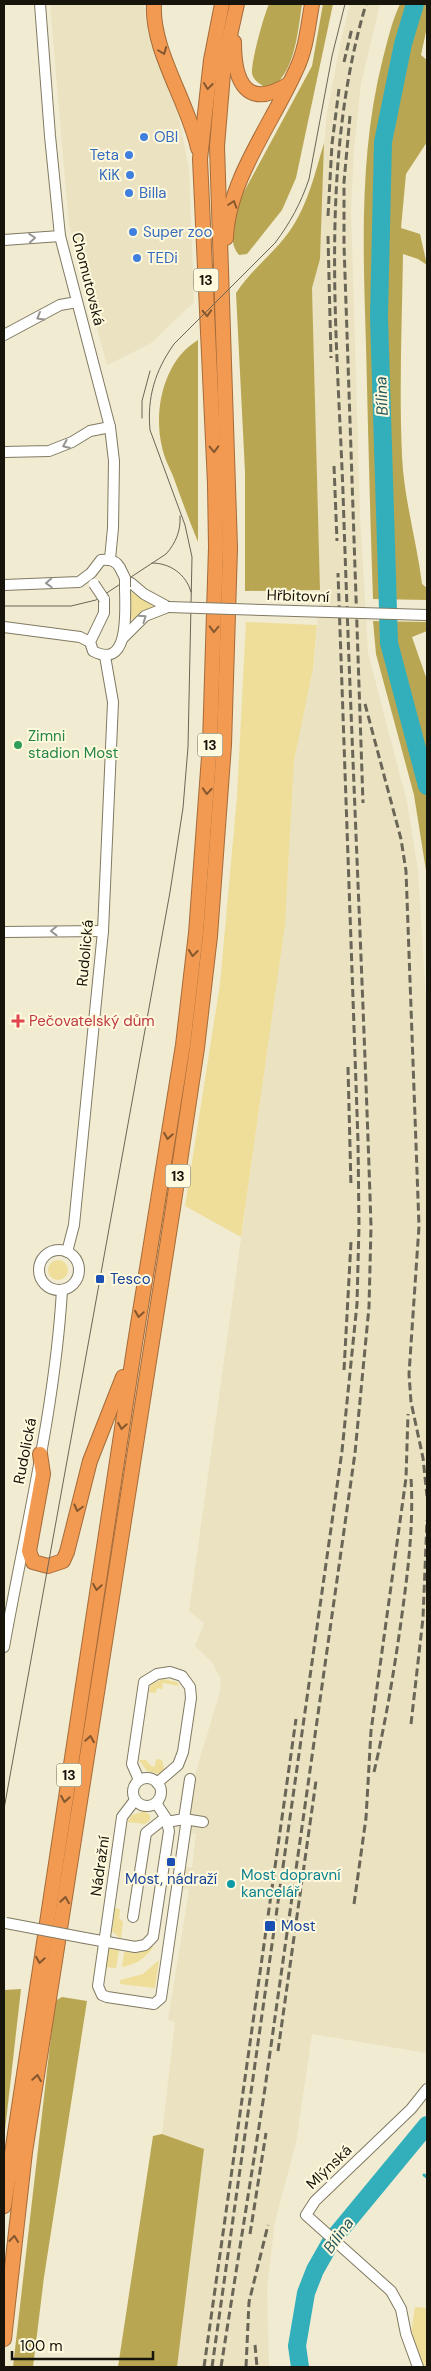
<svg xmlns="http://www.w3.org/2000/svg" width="431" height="2371" font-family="'DM Sans',sans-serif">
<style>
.built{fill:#eae2c0}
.green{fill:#eede99}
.forest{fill:#b9a653}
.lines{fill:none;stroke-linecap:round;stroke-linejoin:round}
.stream{stroke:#32afba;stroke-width:3}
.river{stroke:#32afba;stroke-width:18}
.minor-casing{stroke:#807a63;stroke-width:12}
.highway-casing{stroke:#a56b39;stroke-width:16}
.minor{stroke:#fff;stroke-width:10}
.highway{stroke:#f29a52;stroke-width:14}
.tram{stroke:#6a6657;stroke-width:1}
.rail{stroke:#6a6657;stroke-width:3;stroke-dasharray:8 4;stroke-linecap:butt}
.minor-bridge-casing{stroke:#807a63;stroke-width:12;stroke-linecap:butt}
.minor-bridge{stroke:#fff;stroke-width:10}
.oneway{stroke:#84572e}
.oneway2{stroke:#969591}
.shop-dot{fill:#3f7fe0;stroke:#fff9de;stroke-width:2}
.leisure-dot{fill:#2e9e5b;stroke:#fff9de;stroke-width:2}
.health-dot{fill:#e0444e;stroke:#fff9de;stroke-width:2}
.transit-dot{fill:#1a4fb4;stroke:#fff9de;stroke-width:2}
.culture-dot{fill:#0f9aa8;stroke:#fff9de;stroke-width:2}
.labels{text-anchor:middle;stroke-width:4;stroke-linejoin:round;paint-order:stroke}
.shield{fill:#fff9de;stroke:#5c594a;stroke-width:1}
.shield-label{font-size:14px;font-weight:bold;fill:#16140b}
.shop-label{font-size:15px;fill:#366cbe;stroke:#fff9de;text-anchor:start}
.street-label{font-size:15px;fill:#16140b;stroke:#fff9de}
.leisure-label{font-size:15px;fill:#27864d;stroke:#fff9de;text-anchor:start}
.health-label{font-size:15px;fill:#be3a42;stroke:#fff9de;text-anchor:start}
.transit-label{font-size:15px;fill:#164399;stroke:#fff9de;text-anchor:start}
.culture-label{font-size:15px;fill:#0d838f;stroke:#fff9de;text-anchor:start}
.water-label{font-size:16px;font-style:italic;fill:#24575b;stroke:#fff9de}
</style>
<rect width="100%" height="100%" fill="#f1ebd1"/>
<g class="built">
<path d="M50,4h94l3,26 30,78 12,61 5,133 -43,41 -44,22 -38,-140z"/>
<path d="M350,4h30l-19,80 -7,64 -3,63 9,304 8,138 39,149 11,69 9,148v1034l-115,-19 -16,109 -21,78 -8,67 2,79h-92l27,-218 -42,-15 13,-112 -7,-2 21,-130 -8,-2 3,-21h8l4,-33 -8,-2 6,-54 26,-86 1,-13 -9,-17 -17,-16 9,-23 -15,-12 96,-686 9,-164 20,-96 6,-75 -8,-302 8,-29 1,-80 6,-66 13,-68z"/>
</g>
<g class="green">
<path d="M131,592l23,14 -23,14 -1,-1z"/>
<path d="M246,622l71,3 -4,44 -19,92 -9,164 -44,312 -56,-31 35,-222 17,-188z"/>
<circle cx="58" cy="1270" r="10"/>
<path d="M163,1679l14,3 2,4 -16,-3 -1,6 -5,-1 -1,5 -7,-1 2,-8z"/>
<path d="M156,1759l6,1 3,12 -5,2 -13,-3 -8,-11h7l6,7 3,-1z"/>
<path d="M145,1811l5,4v5l-5,4 -18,-2 5,-7z"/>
<path d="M115,1908l5,1 -1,9 4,4 -2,17 -9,-8z"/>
<path d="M154,1946c-9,13 -17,18 -32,21l2,-15 15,1z"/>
<path d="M108,1949l11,1 -3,18 -11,-1z"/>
<path d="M159,1960l-4,28 -35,-4v-4l23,-6z"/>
<path d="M415,2307l12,1v59h-4l-12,-34z"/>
</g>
<g class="forest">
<path d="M269,4h33c-4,26 -7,73 -34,85 -6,-4 -15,-8 -16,-16 -1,-11 12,-58 17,-69z"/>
<path d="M323,4h10l-37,174 -14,32 -35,44 -8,1c-13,-15 -4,-40 1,-56l72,-133z"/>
<path d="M400,4h27v23l-6,28 6,5v82l-21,32 -5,54 19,6 7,31 -9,-6 -15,-5c-1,67 -4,135 -1,202 2,44 15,86 20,128l5,4v12l-54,-1c-3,-85 -5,-170 -7,-254 -3,-97 -7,-193 17,-287 5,-19 9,-37 17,-54z"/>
<path d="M324,143l-4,116 -8,29 8,302 -75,1v-119l-9,-179c15,-23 37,-39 53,-61 19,-27 26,-59 35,-89z"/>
<path d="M198,340v202c-9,-22 -17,-44 -25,-66 -4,-9 -9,-19 -11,-29 -9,-37 2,-87 36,-107z"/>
<path d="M373,621l54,1v9l-15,6 15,43v197l-13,-82 -38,-141z"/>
<path d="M21,1989l-17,150v-149z"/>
<path d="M62,1997l25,4 -43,276 -11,90h-20l42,-366z"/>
<path d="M162,2134l42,15 -27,218h-59l35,-231z"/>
</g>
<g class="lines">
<path class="stream" d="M424,2175l3,2"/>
<g class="river">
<path d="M415,4l-12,40 -20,98 -4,174 10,327 38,143"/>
<path d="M300,2367l-3,-21 9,-53 9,-23 17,-30 95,-115"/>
</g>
<g class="minor-casing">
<g id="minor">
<path d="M40,4l10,132 10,100 50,191 4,34 -1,67 -3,31"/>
<path d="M4,240l56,-4"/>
<path d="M4,335l56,-30 17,-3"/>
<path d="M4,452l45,-1 23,-9 18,-11 20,-4"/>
<path d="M131,583l13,11 24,13"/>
<path d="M4,585l75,-3 12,-9 10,-13c8,-1 15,0 19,8"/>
<path d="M104,599v14l-14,29 3,9c38,20 32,-43 32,-64"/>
<path d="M4,627l76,10 10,5"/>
<path d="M123,638l22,-22 23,-9"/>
<path d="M4,932l99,-1"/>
<circle cx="59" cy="1270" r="20"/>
<path d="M67,1252l7,-27 29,-294 10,-229 -8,-46"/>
<path d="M4,1647c21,-118 51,-237 58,-357"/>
<circle cx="147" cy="1792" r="14"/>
<path d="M139,1780l-7,-16 12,-82 13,-8 13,-2 12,4 8,11 1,11 -8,54 -5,13 -21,18"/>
<path d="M135,1800l-13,17 -24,169 4,9 5,2 47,7 7,-6 25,-173 -2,-6 19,3"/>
<path d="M167,1822l17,-3 6,-40"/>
<path d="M133,1917l13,-84 19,-15"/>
<path d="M85,1938l50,9 10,-2 8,-8 16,-106 -3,-13 -10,-15"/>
<path d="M418,2367l-12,-33 -5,-25 -10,-18 -85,-76 9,-14 96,-92 16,-20"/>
</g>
</g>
<g class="highway-casing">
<g id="highway">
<path d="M154,4c-3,45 34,98 44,144"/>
<path d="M234,42c0,41 13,68 55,42"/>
<path d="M226,238c2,-58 47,-116 70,-168 10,-20 12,-44 16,-66"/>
<path d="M40,1454l3,20 -14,77 4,11 15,4 15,-5 4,-9 23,-91 33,-84"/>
<path d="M4,2206l131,-863 48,-298 13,-112 14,-190 6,-196 -1,-63 -15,-325 11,-99 11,-56"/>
<path d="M4,2339l21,-187 148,-944 24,-160 13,-112 14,-191 6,-197 -13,-402 7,-84 13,-58"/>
</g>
</g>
<use href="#minor" class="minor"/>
<use href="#highway" class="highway"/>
<g class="tram">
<path d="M142,418v-17l8,-30"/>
<path d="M152,563c18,0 34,11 39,29"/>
<path d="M4,606h67l25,-6 70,-46c10,-11 15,-24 14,-38"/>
<path d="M4,1809l166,-917 13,-84 5,-61 4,-190 -7,-32 -35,-95c-3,-33 5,-59 24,-86l101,-101c15,-20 26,-40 34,-64l23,-123 13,-52"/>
</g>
<g class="rail">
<path d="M344,62l8,-34"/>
<path d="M350,116l-6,66v63l19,558"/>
<path d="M328,216l4,-72 7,-55"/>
<path d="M328,236l3,122"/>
<path d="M334,466l3,75"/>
<path d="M365,704l36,135 5,32 13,355 -10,148 2,28 12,56 4,38"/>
<path d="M348,1067l3,120"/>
<path d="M344,1370l7,-128"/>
<path d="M411,1724l12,-106 4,-98"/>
<path d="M374,1772c11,-47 19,-95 26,-143 7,-51 14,-100 11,-151"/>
<path d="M354,1904l12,-86 5,-87 35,-253 2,-64"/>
<path d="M278,2051l38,-270"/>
<path d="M250,2234l16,-101"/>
<path d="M255,2345l2,22"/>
<path d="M204,2367l92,-648"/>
<path d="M212,2367l130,-916 15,-147 2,-79 -1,-84 -20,-568"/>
<path d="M221,2367l43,-272 91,-642 14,-146 2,-81c-8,-245 -20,-489 -28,-733 -6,-162 -24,-331 23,-489"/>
<path d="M246,2367l3,-65 19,-77"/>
</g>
<g class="minor-bridge-casing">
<g id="minor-bridge">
<path d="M120,568l5,10v9"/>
<path d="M94,584l10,15"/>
<path d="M168,607l259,8"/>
<path d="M6,1923l79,15"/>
</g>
</g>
<use href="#minor-bridge" class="minor-bridge"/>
</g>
<defs><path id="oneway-chevron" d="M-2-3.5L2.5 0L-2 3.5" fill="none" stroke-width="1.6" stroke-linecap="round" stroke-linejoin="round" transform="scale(1.25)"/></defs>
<g class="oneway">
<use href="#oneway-chevron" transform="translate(163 51) rotate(69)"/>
<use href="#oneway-chevron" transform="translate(208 86) rotate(97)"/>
<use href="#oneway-chevron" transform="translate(233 204) rotate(-72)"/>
<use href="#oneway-chevron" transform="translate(207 313) rotate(87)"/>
<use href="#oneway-chevron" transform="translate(214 449) rotate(88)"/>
<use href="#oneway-chevron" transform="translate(214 629) rotate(92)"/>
<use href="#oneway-chevron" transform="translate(207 791) rotate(94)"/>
<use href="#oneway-chevron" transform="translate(193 953) rotate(96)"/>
<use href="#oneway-chevron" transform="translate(168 1136) rotate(99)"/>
<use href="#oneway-chevron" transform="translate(139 1314) rotate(99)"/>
<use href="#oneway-chevron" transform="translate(122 1426) rotate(99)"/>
<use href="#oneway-chevron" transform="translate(78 1508) rotate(105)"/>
<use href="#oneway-chevron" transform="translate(97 1587) rotate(99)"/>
<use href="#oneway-chevron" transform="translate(90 1739) rotate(-81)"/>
<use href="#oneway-chevron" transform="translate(65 1799) rotate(99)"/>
<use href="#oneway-chevron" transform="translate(65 1900) rotate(-81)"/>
<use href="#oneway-chevron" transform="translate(40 1960) rotate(99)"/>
<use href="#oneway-chevron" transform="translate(37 2078) rotate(-81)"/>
<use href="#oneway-chevron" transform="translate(14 2239) rotate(-84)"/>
</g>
<g class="oneway2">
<use href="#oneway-chevron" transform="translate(32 238) rotate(-5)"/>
<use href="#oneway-chevron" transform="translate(40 317) rotate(150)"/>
<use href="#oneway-chevron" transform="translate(66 445) rotate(157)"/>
<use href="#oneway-chevron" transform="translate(49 583) rotate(177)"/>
<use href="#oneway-chevron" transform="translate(143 618) rotate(-35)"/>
<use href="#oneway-chevron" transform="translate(54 931) rotate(179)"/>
</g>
<g class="shop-dot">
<circle cx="144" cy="137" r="5"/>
<circle cx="129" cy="155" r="5"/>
<circle cx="130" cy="175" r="5"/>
<circle cx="129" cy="193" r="5"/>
<circle cx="133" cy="232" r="5"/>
<circle cx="137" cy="258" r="5"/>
</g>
<circle class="leisure-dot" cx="18" cy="745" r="5"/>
<path class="health-dot" d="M15.5 1013.5h5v5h5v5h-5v5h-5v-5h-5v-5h5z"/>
<g class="transit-dot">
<rect x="95" y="1274" width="10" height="10" rx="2.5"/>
<rect x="166" y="1857" width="10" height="10" rx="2.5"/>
<rect x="264" y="1920" width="12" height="12" rx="2.5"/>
</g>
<circle class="culture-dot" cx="231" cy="1884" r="5"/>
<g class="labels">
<g class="shield">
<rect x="193.5" y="268.5" width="25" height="23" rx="4"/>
<rect x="197.5" y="733.5" width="25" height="23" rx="4"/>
<rect x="165.5" y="1164.5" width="25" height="23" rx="4"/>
<rect x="56.5" y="1763.5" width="25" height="23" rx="4"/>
</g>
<g class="shield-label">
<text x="206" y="285">13</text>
<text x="210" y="750">13</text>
<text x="178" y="1181">13</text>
<text x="69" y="1780">13</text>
</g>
<g class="shop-label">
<text x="154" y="142">OBI</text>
<text x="119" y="160" text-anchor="end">Teta</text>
<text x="120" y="180" text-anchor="end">KiK</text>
<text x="139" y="198">Billa</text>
<text x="143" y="237">Super zoo</text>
<text x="147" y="263">TEDi</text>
</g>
<g class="street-label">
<text transform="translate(88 279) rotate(76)" y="5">Chomutovská</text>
<text transform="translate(298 596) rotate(2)" y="5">Hřbitovní</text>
<text transform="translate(85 953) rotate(-85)" y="5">Rudolická</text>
<text transform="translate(25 1451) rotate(-79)" y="5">Rudolická</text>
<text transform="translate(100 1866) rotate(-82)" y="5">Nádražní</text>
<text transform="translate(329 2167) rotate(-44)" y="5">Mlýnská</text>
</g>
<g class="leisure-label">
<text x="28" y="741">Zimni<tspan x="28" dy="17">stadion Most</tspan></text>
</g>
<g class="health-label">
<text x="29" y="1026">Pečovatelský dům</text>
</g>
<g class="transit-label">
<text x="110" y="1284">Tesco</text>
<text x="171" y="1884" text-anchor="middle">Most, nádraží</text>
<text x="281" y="1931">Most</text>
</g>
<g class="culture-label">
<text x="241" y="1880">Most dopravní<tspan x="241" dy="17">kancelář</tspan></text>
</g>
<g class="water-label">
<text transform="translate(381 396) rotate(-92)" y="6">Bílina</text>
<text transform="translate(338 2235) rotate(-54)" y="6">Bílina</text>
</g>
</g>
<rect width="431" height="2371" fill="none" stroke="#16140b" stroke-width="10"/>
<path d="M12 2351v8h141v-8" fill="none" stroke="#16140b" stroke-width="2.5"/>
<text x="20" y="2351" font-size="15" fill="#16140b" stroke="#fff9de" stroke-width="4" paint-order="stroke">100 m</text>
</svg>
